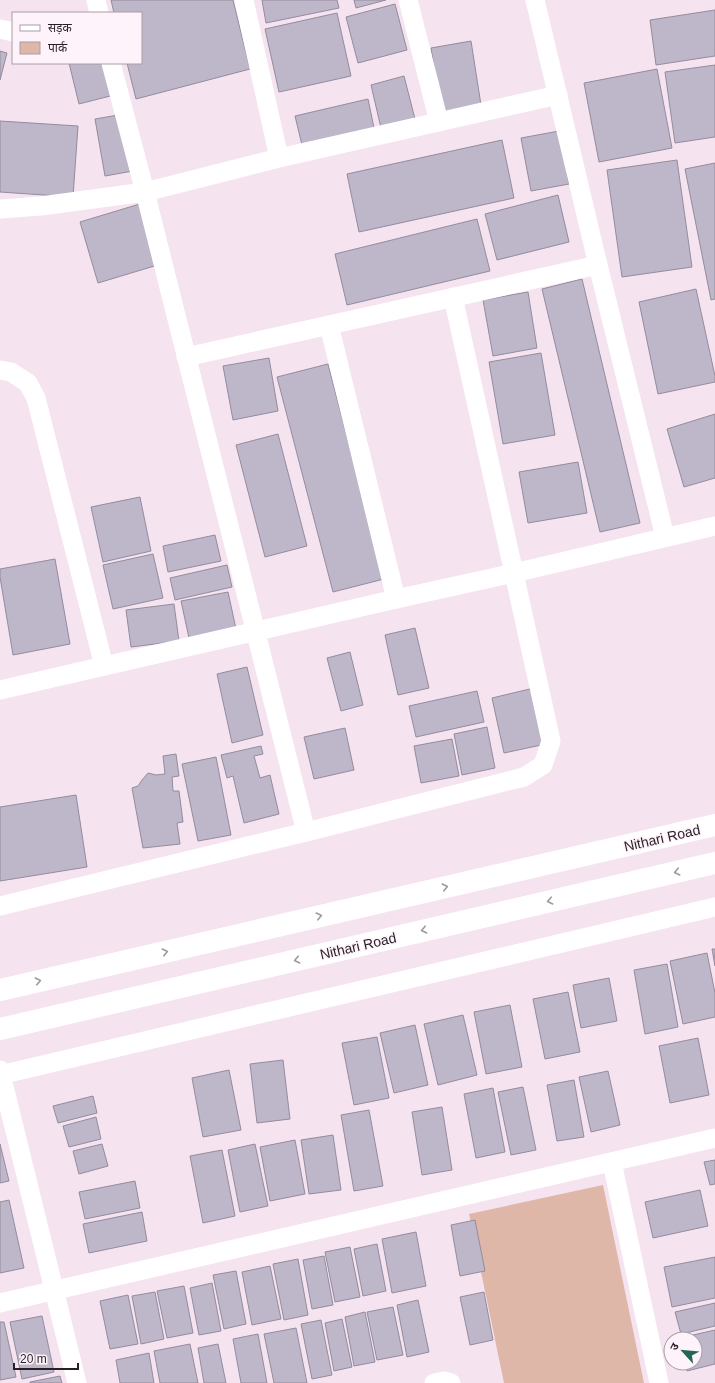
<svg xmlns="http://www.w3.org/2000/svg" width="715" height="1383" font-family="Helvetica,'Noto Sans Devanagari',sans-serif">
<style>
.green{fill:#deb7a9}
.building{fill:#beb6c9;stroke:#938c9e}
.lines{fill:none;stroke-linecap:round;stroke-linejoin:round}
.street{stroke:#fff;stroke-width:19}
.secondary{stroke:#fff;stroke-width:22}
.oneway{stroke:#9d9a9c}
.labels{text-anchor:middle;stroke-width:3;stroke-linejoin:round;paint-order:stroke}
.street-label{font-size:14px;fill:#261f24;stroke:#fef3fb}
</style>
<rect width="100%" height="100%" fill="#f6e3f0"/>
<path class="green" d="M603,1185l41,198h-140l-35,-169z"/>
<g class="building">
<path d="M111,0h122l17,69 -114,30 -9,-36h14v-50h-27z"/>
<path d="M262,0h75l2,8 -73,15z"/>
<path d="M354,0h32l-30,8z"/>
<path d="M395,4l12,46 -49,13 -12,-46z"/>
<path d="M715,10v46l-59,9 -6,-45z"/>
<path d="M337,13l14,63 -72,16 -14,-63z"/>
<path d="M471,41l10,64 -40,7 -10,-64z"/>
<path d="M0,51l7,2 -7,27z"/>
<path d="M69,63h37l8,32 -35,9z"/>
<path d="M715,65v72l-40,6 -10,-71z"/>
<path d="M657,69l15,79 -73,14 -15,-79z"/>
<path d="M404,76l11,43 -34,9 -10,-43z"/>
<path d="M368,99l6,29 -72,17 -7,-29z"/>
<path d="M124,114l9,57 -28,5 -10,-57z"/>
<path d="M0,121l78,5 -5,71 -73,-5z"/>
<path d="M559,131l10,53 -38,7 -10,-53z"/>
<path d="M502,140l12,58 -155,34 -12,-58z"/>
<path d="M677,160l15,107 -70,10 -15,-107z"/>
<path d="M715,163v136l-4,1 -26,-131z"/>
<path d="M558,195l11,47 -72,18 -12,-46z"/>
<path d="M143,203l18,61 -63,19 -18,-61z"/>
<path d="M477,219l13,52 -143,34 -12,-51z"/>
<path d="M582,279l58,244 -40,9 -58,-243z"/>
<path d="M696,289l19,87v6l-57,12 -19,-92z"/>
<path d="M528,292l9,56 -44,8 -10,-56z"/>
<path d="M541,353l14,82 -52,9 -14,-82z"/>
<path d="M269,358l9,53 -45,9 -10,-54z"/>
<path d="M328,364l56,215 -51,13 -56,-215z"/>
<path d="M715,414v64l-31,9 -17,-58z"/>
<path d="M278,434l29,112 -42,11 -29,-112z"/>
<path d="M578,462l9,51 -59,10 -9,-51z"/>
<path d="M140,497l11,54 -48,11 -12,-55z"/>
<path d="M215,535l6,26 -53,11 -5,-26z"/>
<path d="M153,554l10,44 -50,11 -10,-44z"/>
<path d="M55,559l15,85 -57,11 -13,-78v-8z"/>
<path d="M227,565l5,22 -57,13 -5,-22z"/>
<path d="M228,592l8,37 -47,9 -8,-37z"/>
<path d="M174,604l5,37 -48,6 -5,-37z"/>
<path d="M415,628l14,60 -31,7 -13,-60z"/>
<path d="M350,652l13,53 -22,6 -14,-53z"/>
<path d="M247,667l16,68 -31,8 -15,-69z"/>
<path d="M534,688l12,56 -42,9 -12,-55z"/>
<path d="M477,691l7,31 -68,15 -7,-31z"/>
<path d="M487,727l8,41 -33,7 -8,-41z"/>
<path d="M345,728l9,42 -40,9 -10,-42z"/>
<path d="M452,739l7,37 -38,7 -7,-37z"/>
<path d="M261,746l2,8 -9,2 6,22 10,-3 9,39 -35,9 -11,-47 -6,2 -6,-23z"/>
<path d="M176,754l3,22 -7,1 1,14h6l4,31 -6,1 3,21 -37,4 -11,-60 6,-2 4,-6 6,-7 8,2 9,-1 -2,-18z"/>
<path d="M216,757l15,78 -33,6 -16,-77z"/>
<path d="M76,795l11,72 -87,14v-74z"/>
<path d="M712,949h3v17z"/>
<path d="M707,953l8,40v24l-32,7 -13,-63z"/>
<path d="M667,964l11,63 -33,7 -11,-64z"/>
<path d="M609,978l8,43 -36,7 -8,-43z"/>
<path d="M568,992l12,60 -35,7 -12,-60z"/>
<path d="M510,1005l12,62 -36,7 -12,-62z"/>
<path d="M463,1015l14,60 -39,10 -14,-61z"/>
<path d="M415,1025l13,60 -34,8 -14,-60z"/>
<path d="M377,1037l12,61 -35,7 -12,-62z"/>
<path d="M698,1038l11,57 -39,8 -11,-57z"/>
<path d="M283,1060l7,59 -33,4 -7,-59z"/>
<path d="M229,1070l12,60 -38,7 -11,-59z"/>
<path d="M608,1071l12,54 -29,7 -12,-55z"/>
<path d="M574,1080l10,57 -27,4 -10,-56z"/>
<path d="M523,1087l13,63 -25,5 -13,-63z"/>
<path d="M493,1088l12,64 -29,6 -12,-64z"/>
<path d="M93,1096l4,17 -39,10 -5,-17z"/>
<path d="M442,1107l10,63 -30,5 -10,-63z"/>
<path d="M369,1110l14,76 -29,5 -13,-76z"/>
<path d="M96,1117l5,22 -32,8 -6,-21z"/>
<path d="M333,1135l8,55 -32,4 -8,-54z"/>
<path d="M295,1140l10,54 -35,7 -10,-54z"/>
<path d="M0,1144l9,37 -9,2z"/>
<path d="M102,1144l6,22 -29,8 -6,-23z"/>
<path d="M255,1144l13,62 -28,6 -12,-62z"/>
<path d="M222,1150l13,66 -32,7 -13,-67z"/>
<path d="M715,1160v24l-5,1 -6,-23z"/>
<path d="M135,1181l5,27 -55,11 -6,-27z"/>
<path d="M700,1190l8,36 -55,12 -8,-36z"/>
<path d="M9,1200l15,68 -24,5v-71z"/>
<path d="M142,1212l5,29 -58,12 -6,-29z"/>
<path d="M475,1220l10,51 -25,5 -9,-51z"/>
<path d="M416,1232l10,54 -34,7 -10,-54z"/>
<path d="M377,1244l9,47 -23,5 -9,-47z"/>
<path d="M350,1247l10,50 -25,5 -10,-50z"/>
<path d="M324,1256l9,49 -21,4 -9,-49z"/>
<path d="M715,1257v41l-43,9 -8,-40z"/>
<path d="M298,1259l10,56 -24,5 -11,-56z"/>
<path d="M270,1266l11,53 -29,6 -10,-53z"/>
<path d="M236,1271l10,53 -22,5 -11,-54z"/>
<path d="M212,1283l9,48 -22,4 -9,-47z"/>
<path d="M184,1286l9,47 -26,5 -10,-47z"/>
<path d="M155,1292l9,47 -23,5 -9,-48z"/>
<path d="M484,1292l9,48 -23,5 -10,-48z"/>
<path d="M128,1295l10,49 -28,5 -10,-48z"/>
<path d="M418,1300l11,52 -22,5 -10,-52z"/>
<path d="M715,1303v23l-34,8 -6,-22z"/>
<path d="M393,1307l10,48 -26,5 -10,-48z"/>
<path d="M365,1312l10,50 -21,4 -9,-49z"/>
<path d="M42,1316l12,56 -32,7 -12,-57z"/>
<path d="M342,1319l10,48 -18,4 -9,-48z"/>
<path d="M321,1320l11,55 -20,4 -11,-55z"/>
<path d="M0,1322h4l12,55 -16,3z"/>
<path d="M296,1328l11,55h-33l-10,-49z"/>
<path d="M715,1330v34l-28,7 -1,-8h9v-24l-15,-1z"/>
<path d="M258,1334l9,49h-26l-8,-44z"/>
<path d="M190,1344l8,39h-38l-6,-32z"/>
<path d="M218,1344l8,39h-22l-6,-35z"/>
<path d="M149,1353l5,30h-34l-4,-23z"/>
<path d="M60,1376l2,7h-32v-1z"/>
</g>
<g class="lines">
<g class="street">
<path d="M96,0l3,13"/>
<path d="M244,0l35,158"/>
<path d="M408,0l31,122"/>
<path d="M535,0l63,265 67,272"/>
<path d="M0,29l13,3"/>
<path d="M111,63l34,129 161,640"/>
<path d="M0,209l41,-3 104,-14 134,-34 279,-63"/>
<path d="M329,325l67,274"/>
<path d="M186,357l412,-92"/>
<path d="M0,370l11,2 17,11 8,15 68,268"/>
<path d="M0,690l396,-91 118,-26 201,-47"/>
<path d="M0,906l306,-74 218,-55 19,-12 8,-24 -98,-444"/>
<path d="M0,1070l77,313"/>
<path d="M0,1075l715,-168"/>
<path d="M612,1162l47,221"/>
<path d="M0,1303l715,-165"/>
<path d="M434,1383l10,-2 7,2"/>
</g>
<g class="secondary">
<path d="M0,990l715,-165"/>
<path d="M0,1029l715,-166"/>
</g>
</g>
<defs><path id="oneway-chevron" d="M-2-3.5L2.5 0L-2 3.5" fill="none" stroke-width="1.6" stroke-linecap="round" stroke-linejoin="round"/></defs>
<g class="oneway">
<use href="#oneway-chevron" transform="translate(677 872) rotate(167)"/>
<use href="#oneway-chevron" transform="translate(445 887) rotate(-13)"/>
<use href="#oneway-chevron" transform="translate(550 901) rotate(167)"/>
<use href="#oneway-chevron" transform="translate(319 916) rotate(-13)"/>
<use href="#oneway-chevron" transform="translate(424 930) rotate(167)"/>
<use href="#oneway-chevron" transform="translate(165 952) rotate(-13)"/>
<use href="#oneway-chevron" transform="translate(297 960) rotate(167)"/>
<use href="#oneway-chevron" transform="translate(38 981) rotate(-13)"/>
</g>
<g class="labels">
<g class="street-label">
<text transform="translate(662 838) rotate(-13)" y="5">Nithari Road</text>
<text transform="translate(358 946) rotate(-13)" y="5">Nithari Road</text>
</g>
</g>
<rect x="12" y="12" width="130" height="52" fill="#fef3fb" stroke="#a89ea5"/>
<rect x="20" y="25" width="20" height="6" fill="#ffffff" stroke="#a89ea5"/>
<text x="48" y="32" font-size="12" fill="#261f24">सड़क</text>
<rect x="20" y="42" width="20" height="12" fill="#deb7a9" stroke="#a89ea5"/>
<text x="48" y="52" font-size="12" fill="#261f24">पार्क</text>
<g transform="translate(683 1351) rotate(297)"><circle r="19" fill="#fef3fb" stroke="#a89ea5"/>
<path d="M0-3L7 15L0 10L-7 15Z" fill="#236656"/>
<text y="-6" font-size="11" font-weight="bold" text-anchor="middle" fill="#261f24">उ</text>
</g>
<path d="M14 1363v6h64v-6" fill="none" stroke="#261f24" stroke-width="2"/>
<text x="20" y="1363" font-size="12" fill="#261f24" stroke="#fef3fb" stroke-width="3" paint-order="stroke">20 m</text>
</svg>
